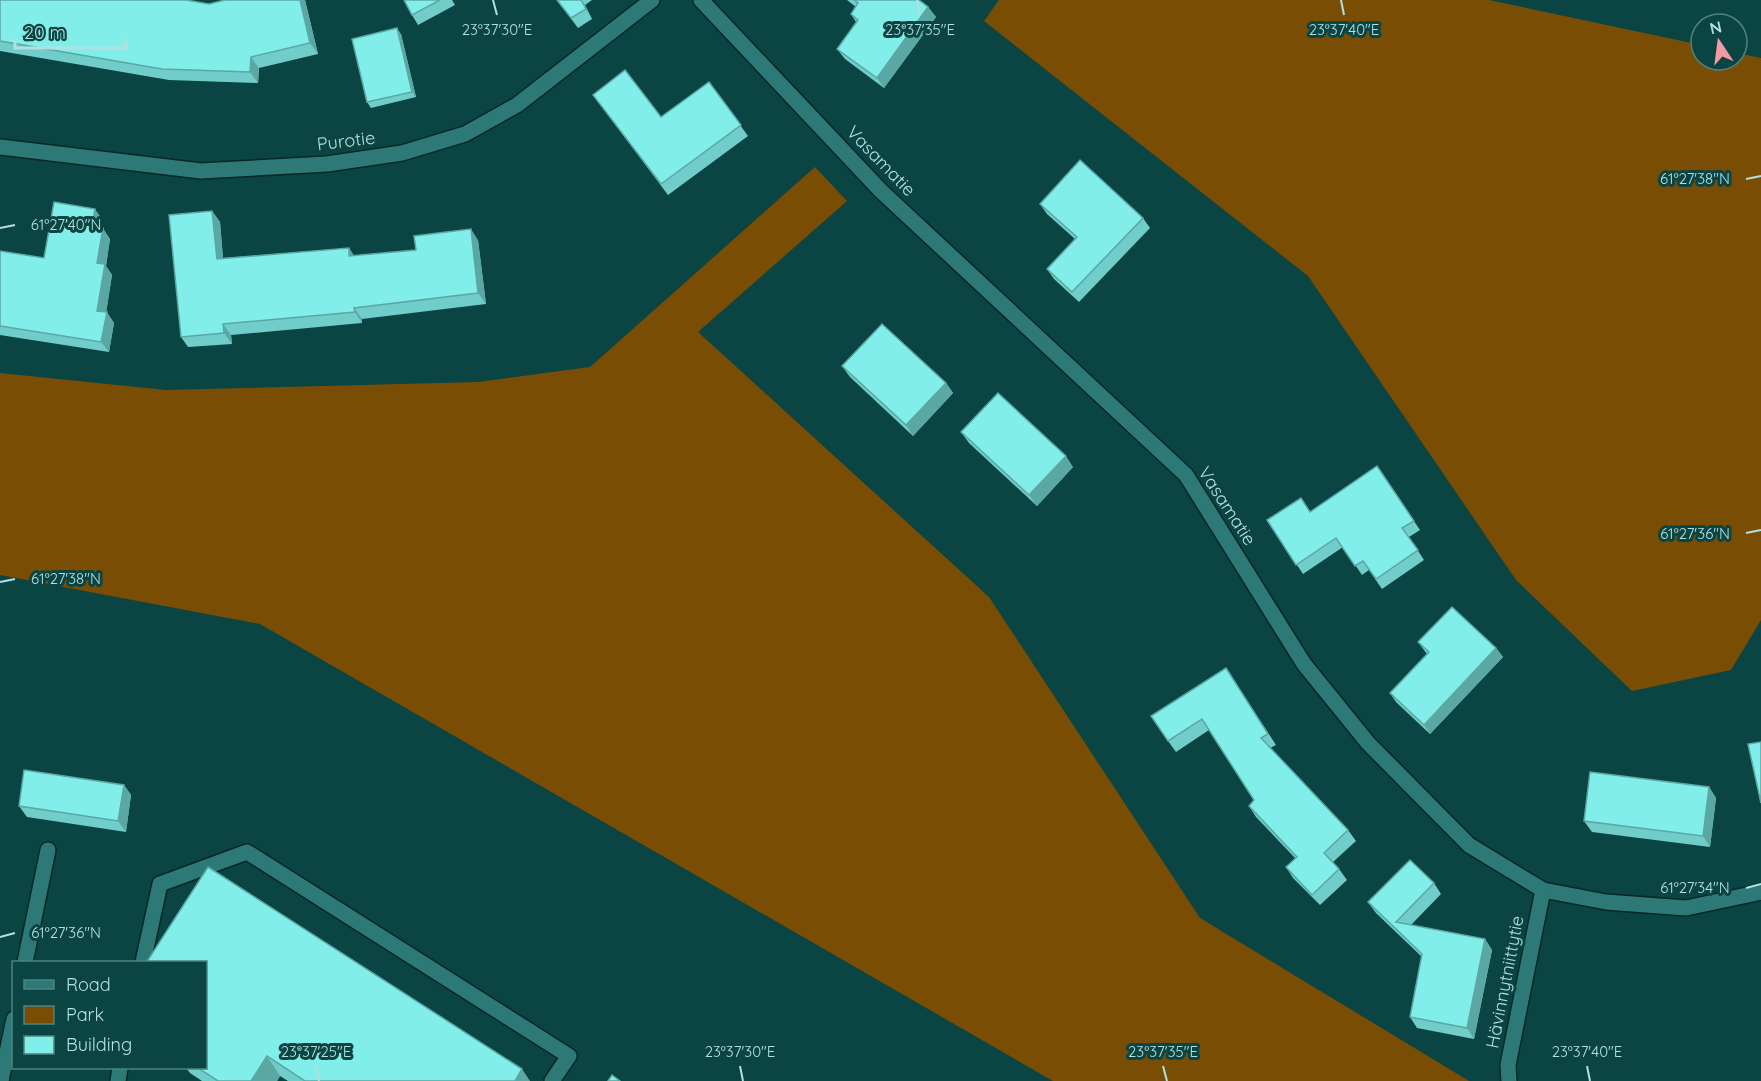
<svg xmlns="http://www.w3.org/2000/svg" width="1761" height="1081" font-family="Quicksand,sans-serif">
<style>
.green{fill:#794e04}
.lines{fill:none;stroke-linecap:round;stroke-linejoin:round}
.minor-casing{stroke:#072827;stroke-width:18}
.minor{stroke:#2c7977;stroke-width:15}
.wall{fill:#70cdc9}
.shaded-wall{fill:#5ba7a4}
.building{fill:#82eeea;stroke:#5ba7a4;stroke-width:1.5}
.ticks{fill:none;stroke:#b3e0de;stroke-width:2}
.labels{text-anchor:middle;stroke-width:6;stroke-linejoin:round;paint-order:stroke}
.street-label{font-size:18px;fill:#b3e0de;stroke:#0a4443}
.ticks-label{font-size:15px;text-anchor:middle;fill:#b3e0de;stroke:#0a4443;stroke-width:6;stroke-linejoin:round;paint-order:stroke}
</style>
<rect width="100%" height="100%" fill="#0a4443"/>
<g class="green">
<path d="M999,0h490l212,45v15h36v-7l24,5v562l-30,50 -99,21 -116,-111 -208,-304 -324,-255z"/>
<path d="M815,167l32,34 -149,131 291,265 211,321 269,163h-416l-793,-457 -260,-49v-202l166,17 312,-8 112,-15z"/>
</g>
<g class="lines">
<g class="minor-casing">
<g id="minor">
<path d="M701,0l180,191 305,284 118,189 64,79 101,102 74,45 63,12 80,6 75,-16"/>
<path d="M0,147l201,24 126,-7 75,-11 63,-19 52,-29 135,-105"/>
<path d="M25,962l23,-112"/>
<path d="M143,962l17,-78 87,-32 322,204 -17,25"/>
<path d="M1,1081l13,-62"/>
<path d="M118,1081l2,-13"/>
<path d="M1509,1081l-1,-16 35,-175"/>
</g>
</g>
<use href="#minor" class="minor"/>
</g>
<g class="wall">
<path d="M0,0l209,4 96,-4 13,54 -59,14 -1,15 -89,-3 -169,-29z"/>
<path d="M404,0h48l3,5 -37,20 -6,-10z"/>
<path d="M557,0h35l-7,5 7,14 -14,9z"/>
<path d="M847,0h72l9,7 8,10 -52,71 -39,-29 -8,-10 19,-27 -5,-8 5,-7z"/>
<path d="M401,34l15,63 -45,11 -4,-6z"/>
<path d="M709,82l39,54 -80,59 -75,-100 68,22z"/>
<path d="M1040,204l103,14 7,10 -71,74 -25,-23 -7,-10 28,-30 -28,-25z"/>
<path d="M212,211l8,11 3,36 126,-10 5,8 62,-6 62,-10 8,64 -124,15v4l-131,12 1,9 -44,3 -7,-10z"/>
<path d="M102,219l-1,8 9,12 -4,27 6,9 -6,37 8,11 -5,29 -109,-17v-84l44,7z"/>
<path d="M842,366l104,17 7,10 -40,43 -63,-59z"/>
<path d="M961,432l112,35 -36,39 -68,-63z"/>
<path d="M1377,466l43,64 -11,7 15,23 -42,29 -13,-19 -7,5 -19,-28 -40,27 -36,-54 43,-8z"/>
<path d="M1418,642l78,6 7,9 -73,77 -34,-32 -6,-9 37,-39z"/>
<path d="M1233,679l43,66 -6,3 78,82 8,11 -23,21 6,7 8,11 -27,25 -27,-27 -7,-11 9,-9 -39,-41 -7,-11 5,-6 -45,-70 -33,22 -8,-11z"/>
<path d="M124,785l7,10 -5,37 -99,-15 -8,-11z"/>
<path d="M1709,787l7,11 -6,49 -118,-15 -8,-11z"/>
<path d="M1434,883l7,11 -30,31 74,14 7,11 -18,89 -57,-11 -7,-11 12,-60 -46,-44 -8,-11z"/>
<path d="M206,963l324,118h-242l-8,-5 -3,5h-75l-12,-8 -4,-5h20z"/>
</g>
<g class="shaded-wall">
<path d="M300,0h5l13,54 -8,-11z"/>
<path d="M581,0l4,5 7,14 -6,-10z"/>
<path d="M928,7l8,10 -52,71 -7,-10z"/>
<path d="M397,28l4,6 15,63 -4,-5z"/>
<path d="M251,57l8,11 -1,15 -8,-11z"/>
<path d="M95,209l7,10 -3,18 -7,-11z"/>
<path d="M212,211l8,11 4,48 -7,-11z"/>
<path d="M103,228l7,11 -4,27 6,9 -7,46 -8,-10v-48z"/>
<path d="M471,229l7,11 8,64 -8,-11z"/>
<path d="M349,248l7,11 -7,-3z"/>
<path d="M354,308l8,11v4l-7,-11z"/>
<path d="M107,312l7,11 -5,29 -8,-10z"/>
<path d="M223,324l8,11 1,9 -8,-11z"/>
<path d="M946,383l7,10 -40,43 -7,-11z"/>
<path d="M1066,456l7,11 -36,39 -8,-11z"/>
<path d="M1496,648l7,9 -73,77 -6,-9z"/>
<path d="M124,785l7,10 -5,37 -8,-11z"/>
<path d="M1709,787l7,11 -6,49 -7,-11z"/>
<path d="M1485,939l7,11 -18,89 -7,-11z"/>
<path d="M267,1056l13,20 -3,5h-26z"/>
<path d="M522,1069l8,12h-15z"/>
</g>
<g class="building">
<path d="M0,0h186l23,4 16,-4h75l10,43 -59,14 -1,15 -88,-3 -162,-28z"/>
<path d="M404,0h36l-28,15z"/>
<path d="M557,0h24l5,9 -15,9z"/>
<path d="M854,0h65l9,7 -51,71 -40,-29 21,-29 -7,-6 7,-11z"/>
<path d="M397,28l15,64 -45,10 -15,-63z"/>
<path d="M625,70l36,47 48,-35 32,43 -80,59 -68,-89z"/>
<path d="M1080,160l63,58 -71,74 -25,-23 30,-32 -37,-33z"/>
<path d="M54,202l41,7 -3,17 11,2 -6,35 8,1 -8,47 10,1 -6,30 -101,-16v-75l44,7z"/>
<path d="M212,211l5,48 132,-11v8l67,-6 -2,-14 57,-7 7,64 -124,15 1,4 -132,12 1,9 -43,4 -12,-122z"/>
<path d="M882,324l64,59 -40,42 -64,-59z"/>
<path d="M998,393l68,63 -37,39 -68,-63z"/>
<path d="M1377,466l37,55 -12,7 16,22 -42,29 -13,-18 -8,5 -19,-28 -40,27 -29,-45 34,-22 9,14z"/>
<path d="M1452,607l44,41 -72,77 -34,-32 39,-41 -11,-10z"/>
<path d="M1226,668l42,66 -7,4 87,92 -24,23 15,16 -27,26 -26,-28 11,-10 -48,-51 5,-6 -52,-81 -34,22 -17,-25z"/>
<path d="M1761,742v61l-13,-59z"/>
<path d="M24,770l100,15 -6,36 -99,-15z"/>
<path d="M1590,772l119,15 -6,49 -119,-15z"/>
<path d="M1410,860l24,23 -38,39 89,17 -18,89 -57,-11 12,-63 -54,-52z"/>
<path d="M208,867l314,202 -7,12h-210l-38,-25 -16,25h-33l-20,-13h8v-105h-60z"/>
<path d="M612,1075l8,6h-12z"/>
</g>
<path class="ticks" d="M493,0l4,15M917,0l3,15M1341,0l3,15M1746,179l15,-3M0,228l15,-3M1746,533l15,-3M0,582l15,-3M1746,888l15,-4M0,937l15,-4M316,1066l3,15M740,1066l3,15M1163,1066l4,15M1587,1066l3,15"/>
<g class="labels">
<g class="street-label">
<text transform="translate(346 141) rotate(-7)" y="6">Purotie</text>
<text transform="translate(881 161) rotate(46)" y="6">Vasamatie</text>
<text transform="translate(1227 506) rotate(57)" y="6">Vasamatie</text>
<text transform="translate(1505 982) rotate(-79)" y="6">Hävinnytniittytie</text>
</g>
</g>
<g class="ticks-label">
<text x="497" y="35">23°37'30"E</text>
<text x="920" y="35">23°37'35"E</text>
<text x="1344" y="35">23°37'40"E</text>
<text x="1695" y="184">61°27'38"N</text>
<text x="66" y="230">61°27'40"N</text>
<text x="1695" y="539">61°27'36"N</text>
<text x="66" y="584">61°27'38"N</text>
<text x="1695" y="893">61°27'34"N</text>
<text x="66" y="938">61°27'36"N</text>
<text x="316" y="1057">23°37'25"E</text>
<text x="740" y="1057">23°37'30"E</text>
<text x="1163" y="1057">23°37'35"E</text>
<text x="1587" y="1057">23°37'40"E</text>
</g>
<rect x="12" y="961" width="195" height="108" fill="#0a4443" stroke="#4e8281" stroke-width="1.5"/>
<rect x="24" y="980" width="30" height="9" fill="#2c7977" stroke="#4e8281" stroke-width="1.5"/>
<text x="66" y="991" font-size="18" fill="#b3e0de">Road</text>
<rect x="24" y="1006" width="30" height="18" fill="#794e04" stroke="#4e8281" stroke-width="1.5"/>
<text x="66" y="1021" font-size="18" fill="#b3e0de">Park</text>
<rect x="24" y="1036" width="30" height="18" fill="#82eeea" stroke="#4e8281" stroke-width="1.5"/>
<text x="66" y="1051" font-size="18" fill="#b3e0de">Building</text>
<g transform="translate(1719 42) rotate(347)"><circle r="28" fill="#0a4443" stroke="#4e8281" stroke-width="1.5"/>
<path d="M0-4.5L10 22L0 15L-10 22Z" fill="#f49aa4"/>
<text y="-9" font-size="16" font-weight="bold" text-anchor="middle" fill="#b3e0de">N</text>
</g>
<path d="M15 39v9h111v-9" fill="none" stroke="#b3e0de" stroke-width="3"/>
<text x="24" y="39" font-size="18" fill="#b3e0de" stroke="#0a4443" stroke-width="4.5" paint-order="stroke">20 m</text>
</svg>
